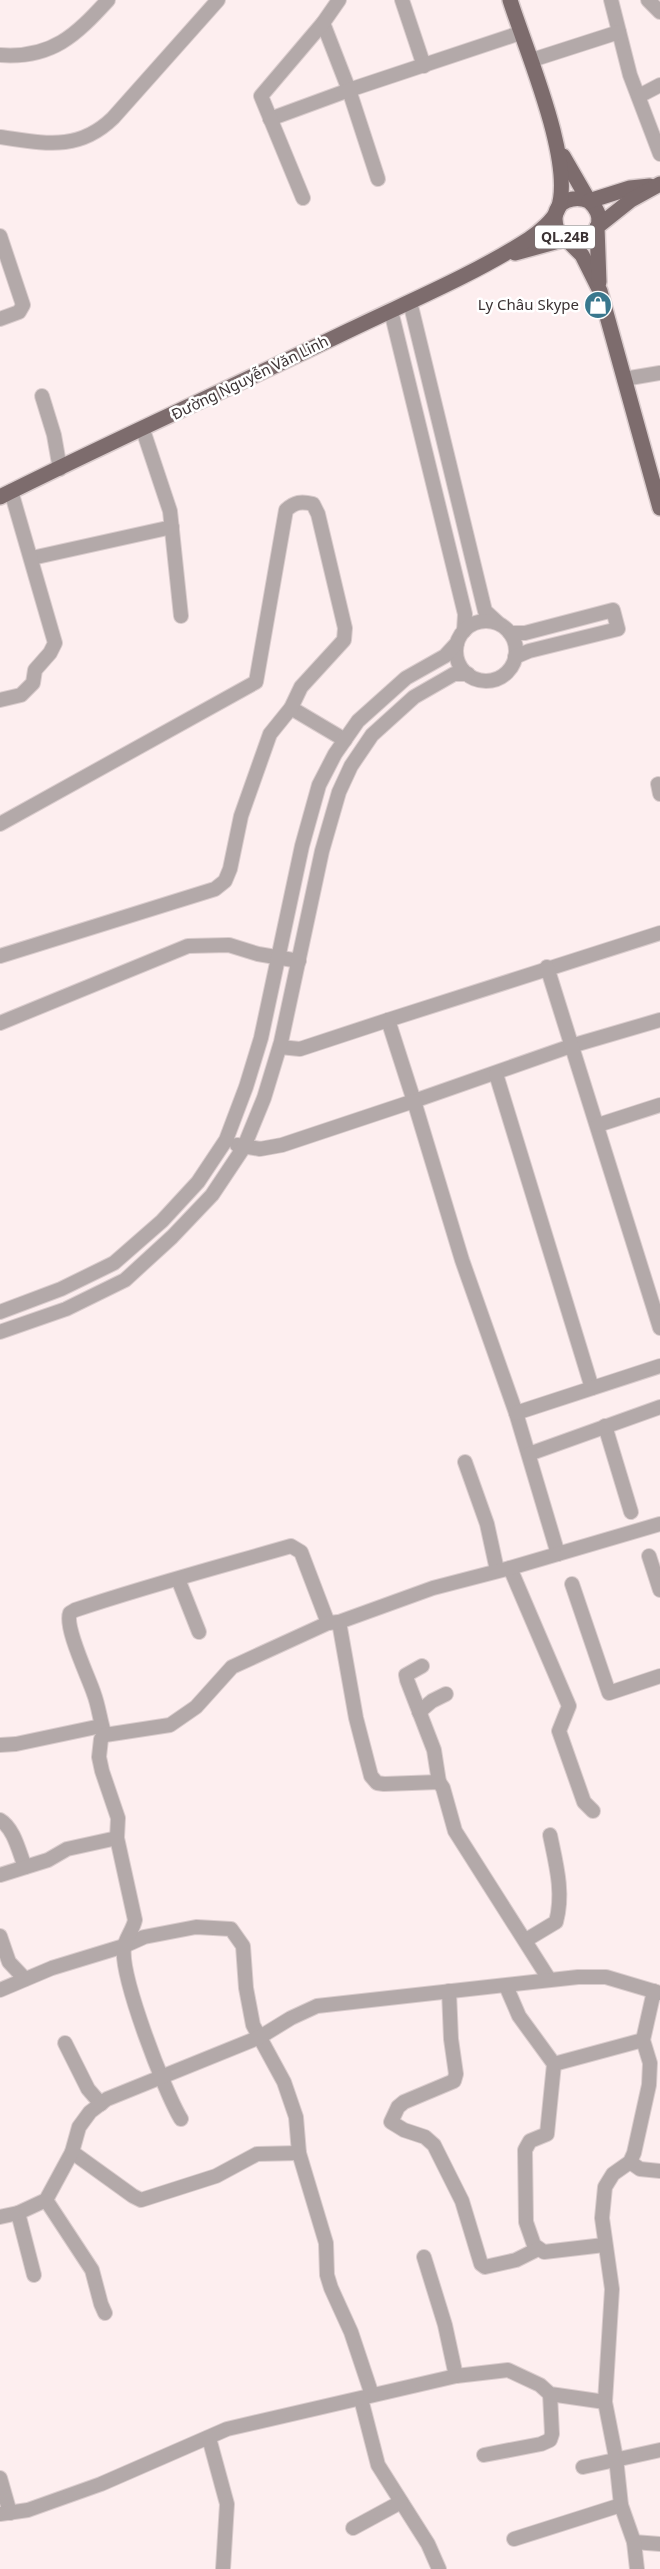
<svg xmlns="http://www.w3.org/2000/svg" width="660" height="2569" font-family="'Noto Sans',sans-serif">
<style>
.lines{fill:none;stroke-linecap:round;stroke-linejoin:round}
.minor-casing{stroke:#dacccd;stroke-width:16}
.major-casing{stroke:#dacccd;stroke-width:18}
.minor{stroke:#b3a9a9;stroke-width:14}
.major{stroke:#7d6c6d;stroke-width:15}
.labels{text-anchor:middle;stroke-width:5;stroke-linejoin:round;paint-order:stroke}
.shield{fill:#fff;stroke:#767070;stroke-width:1}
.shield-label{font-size:14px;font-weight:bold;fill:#3b3233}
.poi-label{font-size:15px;fill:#3b3233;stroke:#fff;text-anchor:end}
.street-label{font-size:15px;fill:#3b3233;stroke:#fff}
</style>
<rect width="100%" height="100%" fill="#fdeeef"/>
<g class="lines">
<g class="minor-casing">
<g id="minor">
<path d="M402,0l22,66"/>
<path d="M611,0l19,75 30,79"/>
<path d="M648,0l12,12"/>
<path d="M323,23l26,67 29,89"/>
<path d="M0,55c52,4 76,-20 108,-55"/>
<path d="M532,60l87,-28"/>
<path d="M639,96l21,-11"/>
<path d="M270,119l79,-29 171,-57"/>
<path d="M0,137c44,6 78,15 113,-19l105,-118"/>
<path d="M303,198l-42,-102 62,-73 16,-23"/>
<path d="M0,236l23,69 -4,7 -19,7"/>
<path d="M410,302l75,309 13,12"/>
<path d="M391,311l74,303 -1,17"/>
<path d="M624,379l36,-6"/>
<path d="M42,396l12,39 6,34"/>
<path d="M143,430l27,81 11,105"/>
<path d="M32,558l140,-31"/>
<circle cx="486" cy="651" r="30"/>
<path d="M510,633h15l88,-23 5,19 -89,22 -14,6"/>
<path d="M0,700l21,-5 12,-12 2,-13 15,-17 5,-10 -44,-152"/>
<path d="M291,708l54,32"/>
<path d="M658,784l2,10"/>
<path d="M0,824l256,-142 30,-172c9,-8 15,-9 27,-6l5,10 27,114 -1,12 -43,47 -10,21 -21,26 -29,82 -11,53 -5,12 -10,8 -215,67"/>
<path d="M660,933l-272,87 26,81 157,-55 89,-26"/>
<path d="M547,967l113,361"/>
<path d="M0,1023l188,-77 41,-1 29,9 41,7"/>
<path d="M280,1047l20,2 88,-29"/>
<path d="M496,1074l96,314"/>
<path d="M598,1125l62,-20"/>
<path d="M237,1145l23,4 22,-4 132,-44 48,159 54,153 42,141"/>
<path d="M0,1312l61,-23 53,-26 48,-42 36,-39 28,-42 20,-53 15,-49 41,-192 17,-61 16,-31 23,-33 48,-43 39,-22 12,-13"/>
<path d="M0,1332l66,-23 59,-29 47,-43 40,-42 32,-48 20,-49 17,-56 41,-191 17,-59 12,-26 21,-31 42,-38 40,-23h14"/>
<path d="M516,1413l144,-47"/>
<path d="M605,1426l26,86"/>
<path d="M529,1454l131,-47"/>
<path d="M465,1462l22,62 10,46"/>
<path d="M649,1556l11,34"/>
<path d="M510,1568l59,138 -10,25 25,71 9,9"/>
<path d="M178,1579l21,53"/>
<path d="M572,1584l37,109 51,-17"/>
<path d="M339,1622l17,96 15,58 6,7 7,1 55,-2 4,6 12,43 94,148"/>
<path d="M422,1666l-16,9 1,5 27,70 5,32"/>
<path d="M419,1712l13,-11 14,-7"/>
<path d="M105,1735c-5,-13 -6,-28 -11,-41 -5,-16 -30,-67 -24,-81l5,-3c71,-24 143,-43 216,-64l10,6 27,71"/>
<path d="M0,1745l16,-1 85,-18"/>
<path d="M0,1820c14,8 19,32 25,47"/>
<path d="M0,1875l48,-15 19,-11 50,-11"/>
<path d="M0,1936l9,26 16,17"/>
<path d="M526,1940l30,-18c8,-29 0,-58 -6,-87"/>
<path d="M506,1986l13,30 35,48 -7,70 -17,7 -5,9 1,72 8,23 10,7 60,-7"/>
<path d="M0,1990l52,-22 72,-22 20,-9 52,-10 35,2 12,17 3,42 7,37 31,57 12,35 3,36 27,90 1,32 4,13 20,44 21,63"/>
<path d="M449,1991l2,48 5,35 -2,7 -50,21 -6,5 -7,15 13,8 21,7 9,8 28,56 19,63 4,3 31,-7 22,-11"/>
<path d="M65,2043l23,46 13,15"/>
<path d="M554,2064l89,-24"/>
<path d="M181,2119c-16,-26 -61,-143 -57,-171 1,-9 9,-18 11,-28l-18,-82 1,-20 -16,-47 -3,-14 2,-18 4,-4 65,-10 26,-18 36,-40 96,-44 11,-1 94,-34 77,-20 150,-44"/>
<path d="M72,2152l61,44 8,4 75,-24 41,-22 42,-1"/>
<path d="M630,2162l10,7 20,2"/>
<path d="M46,2200l46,70 9,34 4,9"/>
<path d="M18,2213l16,62"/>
<path d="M0,2217l18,-4 28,-13 26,-48 7,-25 11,-15 17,-13 153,-62 31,-19 26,-12 261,-29h28l54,16"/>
<path d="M424,2257l21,68 11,51"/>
<path d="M361,2399l17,66 50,79 11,25"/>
<path d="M209,2438l18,66 -4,65"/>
<path d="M484,2455l57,-11 9,-4 2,-6 -2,-40"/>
<path d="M583,2467l77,-17"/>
<path d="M0,2478l10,35"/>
<path d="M0,2514l28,-4 73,-26 126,-55 229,-53 52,-6 32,15 10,9 55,8"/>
<path d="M353,2528l48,-26"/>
<path d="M514,2539l107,-34"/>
<path d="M634,2542l26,2"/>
<path d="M637,2569l-3,-27 -13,-37 -5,-47 -11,-56 7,-113 -10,-71 3,-31 8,-13 17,-12 4,-9 15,-68 1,-22 -7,-23 11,-49"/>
</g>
</g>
<g class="major-casing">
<g id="major">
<path d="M563,156l26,45c35,33 -33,60 -34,18 0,-19 20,-24 34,-18"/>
<path d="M589,201l41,-13 20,-2"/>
<path d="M515,253l51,-14 16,16 18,36 60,217"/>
<path d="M599,282l-2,-55 34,-27 29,-16"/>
<path d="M0,497c116,-58 234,-111 350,-167 60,-29 123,-55 179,-91 9,-6 25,-19 29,-30 17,-46 -33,-161 -48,-209"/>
</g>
</g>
<use href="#minor" class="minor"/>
<use href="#major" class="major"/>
</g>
<defs>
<g id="shop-disc" transform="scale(1.4375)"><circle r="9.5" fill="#39778d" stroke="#fff"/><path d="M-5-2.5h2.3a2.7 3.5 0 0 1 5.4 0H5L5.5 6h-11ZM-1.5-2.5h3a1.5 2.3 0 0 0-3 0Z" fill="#fff"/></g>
</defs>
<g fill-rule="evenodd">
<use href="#shop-disc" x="598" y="305"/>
</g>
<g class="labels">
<rect class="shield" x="535" y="225.5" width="60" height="23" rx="4"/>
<g class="shield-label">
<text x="565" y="242">QL.24B</text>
</g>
<g class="poi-label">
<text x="579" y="310">Ly Châu Skype</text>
</g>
<g class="street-label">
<text transform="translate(250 378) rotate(-26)" y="5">Đường Nguyễn Văn Linh</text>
</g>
</g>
</svg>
